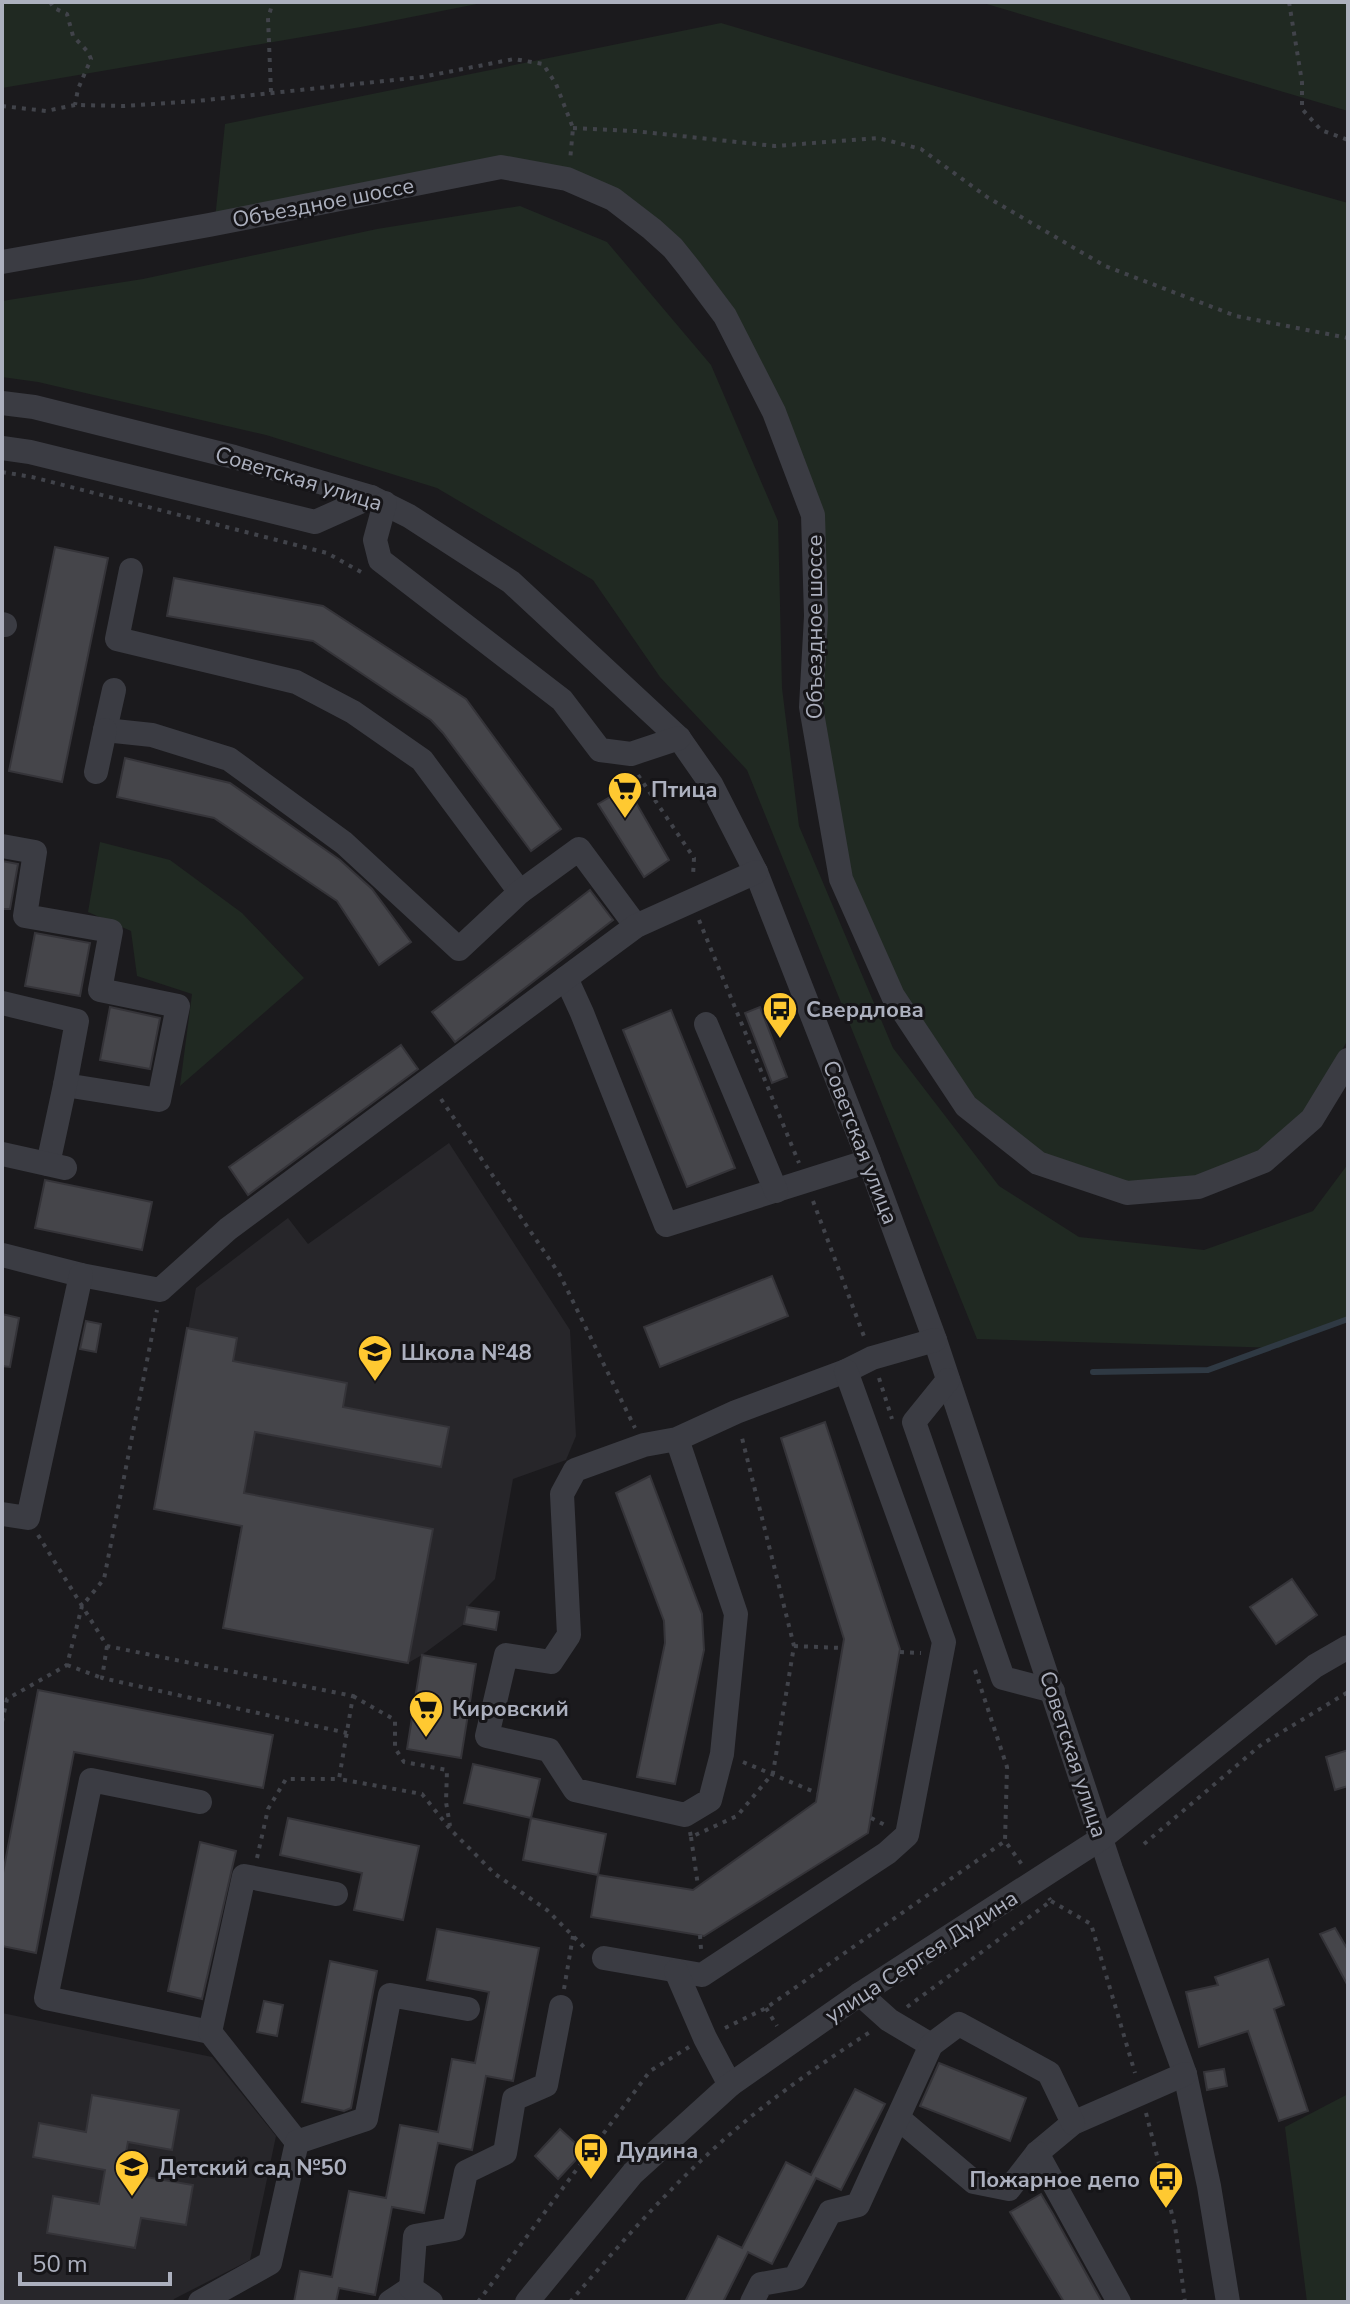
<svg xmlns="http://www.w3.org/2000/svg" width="1350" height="2304" font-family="'Nunito Sans',sans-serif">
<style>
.built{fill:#27262a}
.green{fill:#202922}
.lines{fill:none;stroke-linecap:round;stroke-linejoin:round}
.stream{stroke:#2f3943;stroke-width:6}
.building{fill:#45454a;stroke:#353439;stroke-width:2}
.path{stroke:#41434a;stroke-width:4;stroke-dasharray:4 6;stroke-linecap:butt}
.minor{stroke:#3b3c43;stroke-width:24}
.labels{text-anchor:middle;stroke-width:6;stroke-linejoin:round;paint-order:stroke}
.street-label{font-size:22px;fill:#acb0be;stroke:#161518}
.poi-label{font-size:22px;font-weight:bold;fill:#acb0be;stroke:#161518;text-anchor:start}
</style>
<rect width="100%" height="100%" fill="#1b1a1d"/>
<g class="built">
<path d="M449,1143l121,187 6,106 -10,24 -53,19 -18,100 -28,28 -3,17 -42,31 -14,8 -185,-35 18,-102 -87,-17 42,-221 92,-70 20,26z"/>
<path d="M2,2013l210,44 64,79 -26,124 -76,39 -1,3h-171z"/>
</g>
<g class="green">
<path d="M2,2h485l-126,25 -359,61z"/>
<path d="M980,2h368v109z"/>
<path d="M721,23l172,51 455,129v836l-41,78 -46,36 -62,25 -67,10 -84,-29 -77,-57 -69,-107 -52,-108 -32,-176 1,-199 -89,-196 -113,-121 -120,-32 -282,56 10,-95z"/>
<path d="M520,206l87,36 104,123 67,156 4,167 17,138 94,222 106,138 80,51 125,13 109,-39 35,-47v153l-69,31 -302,-9 -230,-569 -87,-93 -67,-97 -156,-92 -171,-53 -228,-53 -36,-5v-76l141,-22 234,-50z"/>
<path d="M100,842l70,18 72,53 62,65 -124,108 12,-92 -55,-18 -6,-45 -43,-19z"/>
<path d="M1348,2094v208h-41l-22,-175z"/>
</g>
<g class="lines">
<path class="stream" d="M1093,1372l115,-2 140,-51"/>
</g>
<g class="building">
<path d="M55,547l53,11 -46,224 -53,-11z"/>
<path d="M174,578l149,28 143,93 95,130 -30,22 -88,-118 -12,-13 -118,-79 -146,-25z"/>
<path d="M125,758l105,25 110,77 32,29 39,53 -32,23 -42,-64 -123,-83 -97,-21z"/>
<path d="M627,787l42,73 -25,17 -46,-73z"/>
<path d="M2,861l16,3 -8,45h-8z"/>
<path d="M590,890l23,30 -158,122 -23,-30z"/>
<path d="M35,933l55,10 -10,53 -55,-10z"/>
<path d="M110,1007l50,11 -10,51 -50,-9z"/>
<path d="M760,1007l27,70 -15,6 -27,-70z"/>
<path d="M671,1010l64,158 -48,19 -64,-157z"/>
<path d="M401,1045l17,24 -170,126 -19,-28z"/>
<path d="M45,1180l107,22 -10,48 -107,-22z"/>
<path d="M772,1276l16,40 -128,51 -16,-40z"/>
<path d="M2,1314l17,4 -9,49 -8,-1z"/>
<path d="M86,1321l15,3 -5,28 -16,-3z"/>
<path d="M187,1328l50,10 -4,23 114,22 -4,24 106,20 -8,40 -186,-35 -11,61 189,36 -25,134 -185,-35 19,-102 -88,-17z"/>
<path d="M825,1422l75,227 -32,184 -164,103 -113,-19 7,-42 95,15 123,-88 28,-163 -63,-201z"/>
<path d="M650,1476l52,138 2,36 -29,134 -38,-7 28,-134 -1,-22 -48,-128z"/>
<path d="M1292,1579l25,36 -41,29 -26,-37z"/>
<path d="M467,1607l32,5 -3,18 -32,-6z"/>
<path d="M422,1655l54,9 -15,94 -54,-9z"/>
<path d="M38,1690l235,45 -10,53 -189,-36 -38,201 -34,-7v-68z"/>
<path d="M1348,1750v36l-13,4 -9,-33z"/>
<path d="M473,1764l67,15 -9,39 -67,-15z"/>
<path d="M288,1818l131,28 -16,74 -49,-10 8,-37 -82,-18z"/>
<path d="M531,1818l75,16 -8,41 -75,-15z"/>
<path d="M200,1842l36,9 -34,148 -34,-8z"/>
<path d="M1335,1928l13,22v36l-28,-52z"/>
<path d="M437,1929l102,19 -26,133 -27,-5 -14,74 -34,-7 -14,70 -32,-6 -17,88 -36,-7 -3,14h-42l6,-31 32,6 17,-86 37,7 14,-73 38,7 14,-73 23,4 14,-71 -62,-12z"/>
<path d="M1268,1959l16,46 -10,4 34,102 -29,10 -31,-90 -49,16 -13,-55 32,-7 -3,-8z"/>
<path d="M330,1961l47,10 -26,137 -7,3 -42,-9z"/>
<path d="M264,2001l19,4 -6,31 -20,-4z"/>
<path d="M939,2063l87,35 -16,43 -90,-35z"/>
<path d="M1224,2069l3,17 -20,4 -3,-18z"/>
<path d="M855,2089l30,15 -44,86 -25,-12 -44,86 -24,-12 -25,50h-38l33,-66 24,12 44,-86 25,13z"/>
<path d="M92,2095l87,15 -7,40 -44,-8 -6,31 71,12 -7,40 -45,-7 -6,30 -88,-15 6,-37 46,8 6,-34 -72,-13 6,-34 47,9z"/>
<path d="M560,2129l24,22 -26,28 -23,-23z"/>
<path d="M1041,2194l12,20 49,88h-38l-54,-90z"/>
</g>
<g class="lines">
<g class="path">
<path d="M50,2l4,6 13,6 6,22 15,16 3,7 -13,30 -3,16"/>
<path d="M1289,2l13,80v27l19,21 27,10"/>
<path d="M271,92l-3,-74 5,-16"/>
<path d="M2,106l44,5 29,-6 49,1 73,-5 225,-24 92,-18 29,5 13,20 17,44 -3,33"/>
<path d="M573,128l61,3 141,15 103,-8 43,11 66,48 118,69 131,50 112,22"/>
<path d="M2,472l30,5 295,76 34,19"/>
<path d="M638,775l56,83 -1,18"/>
<path d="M699,920l100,243"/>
<path d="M441,1099l119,176 75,153"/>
<path d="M813,1201l52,138"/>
<path d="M879,1378l13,41"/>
<path d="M38,1535l69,111 246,50 -14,83 83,15 28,35 45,45 52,36 38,38"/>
<path d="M107,1646l-5,32 245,55"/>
<path d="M794,1646l49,2"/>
<path d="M900,1652l21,1"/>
<path d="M67,1665l35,13"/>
<path d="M975,1670l32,97 -2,74 18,25"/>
<path d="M353,1696l42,24v28l9,14 43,8 -1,32 4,24"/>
<path d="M2,1722l5,-23 60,-34 15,-59 22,-27 53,-269"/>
<path d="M743,1762l74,31"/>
<path d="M871,1818l16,8"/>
<path d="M690,1832l1,5 46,-21 36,-43 21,-127 -53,-212"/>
<path d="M691,1837l7,49"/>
<path d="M1144,1844l118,-100 86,-52"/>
<path d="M257,1858l11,-49 18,-30h53"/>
<path d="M1051,1901l40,23 44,149"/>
<path d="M700,1935l1,14"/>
<path d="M564,1989l9,-53"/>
<path d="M907,2007l144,-106 -2,-3"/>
<path d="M766,2008l11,18"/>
<path d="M725,2028l41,-20 239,-167"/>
<path d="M1146,2113l29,113 10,76"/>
<path d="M478,2302l172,-231 39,-24"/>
<path d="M570,2302c44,-51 88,-102 138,-148 49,-46 105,-85 162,-122"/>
</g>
<g class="minor">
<path d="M2,262l207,-37 292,-58 66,12 46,20 39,30 21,19 16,20 36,48 49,96 39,103 3,101 -5,91 30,172 52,117 73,110 72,57 89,30 71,-6 66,-26 48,-42 36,-59"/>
<path d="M2,403l32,4 200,50 137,40 38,19 102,66 168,156 32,46 45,88 113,289 66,179 176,529 74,205 24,112 19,116"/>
<path d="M2,448l28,4 285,70 56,-25"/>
<path d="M385,503l-10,37 5,20 182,140 38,50 31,4 48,-16"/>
<path d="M131,570l-14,69 179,43 57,30 69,48 98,132"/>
<path d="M2,624l3,1"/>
<path d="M114,690l-9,40 47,5 77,24 115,84 115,106 61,-57 59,-43 57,77"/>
<path d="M96,772l9,-42"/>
<path d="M2,846l33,6 -10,64 86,15 -11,59 78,16 -19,94 -94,-15"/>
<path d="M566,978l16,35 84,212 203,-64"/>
<path d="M2,1003l75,18 -12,64 -17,79"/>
<path d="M706,1024l70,167"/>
<path d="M2,1154l63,14"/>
<path d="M2,1255l79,20 79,15 68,-61 408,-303 120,-54"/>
<path d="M948,1380l-34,42 89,256 50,13"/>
<path d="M677,1439l59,175 -14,140 -12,46 -25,15 -110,-25 -26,-40 -62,-14 19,-81 45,7 18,-27 -7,-141 13,-24 69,-25 33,-6 59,-27 110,-41 26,-13 63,-18"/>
<path d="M2,1514l26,4 53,-243"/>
<path d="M200,1802l-109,-22 -45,218 164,34"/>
<path d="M604,1958l98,17 185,-122 20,-18 37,-193 -98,-271"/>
<path d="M676,1971l29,67 25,47"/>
<path d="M860,1994l29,26 42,25"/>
<path d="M898,2118l76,64 35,7 28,-36 36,-30 112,-49"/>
<path d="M297,2142l-87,-110 34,-156 92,18"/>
<path d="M1037,2153l82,149"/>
<path d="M200,2302l70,-39 27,-121 69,-23 24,-124 78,14"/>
<path d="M390,2302l21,-14"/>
<path d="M431,2302l-20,-14 4,-52 39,-7 12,-57 39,-19 9,-54 32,-14 15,-78"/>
<path d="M527,2302l106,-129 97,-88 130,-91 242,-156 213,-172 33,-19"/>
<path d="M752,2302l9,-18 34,-6 35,-66 28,-7 73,-160 28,-21 90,49 24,50"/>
</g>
</g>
<defs>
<g id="supermarket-pin" transform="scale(1.8)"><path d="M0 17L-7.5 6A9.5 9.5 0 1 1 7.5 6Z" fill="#ffc931" stroke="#161518"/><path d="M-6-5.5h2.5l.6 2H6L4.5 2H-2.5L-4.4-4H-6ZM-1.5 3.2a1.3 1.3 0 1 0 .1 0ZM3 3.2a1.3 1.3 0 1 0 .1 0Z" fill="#111"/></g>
<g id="bus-pin" transform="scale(1.8)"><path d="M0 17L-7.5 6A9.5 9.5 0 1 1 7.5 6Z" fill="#ffc931" stroke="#161518"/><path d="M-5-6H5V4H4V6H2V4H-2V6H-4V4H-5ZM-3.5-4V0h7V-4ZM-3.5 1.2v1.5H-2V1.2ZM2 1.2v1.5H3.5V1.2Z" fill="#111"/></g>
<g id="school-pin" transform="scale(1.8)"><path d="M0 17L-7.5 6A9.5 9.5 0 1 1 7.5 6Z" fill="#ffc931" stroke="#161518"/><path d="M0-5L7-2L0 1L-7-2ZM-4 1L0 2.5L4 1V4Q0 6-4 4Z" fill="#111"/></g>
</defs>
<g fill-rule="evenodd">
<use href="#supermarket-pin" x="625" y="789"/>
<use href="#bus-pin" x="780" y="1009"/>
<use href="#school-pin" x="375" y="1352"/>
<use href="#supermarket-pin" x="426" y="1708"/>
<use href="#bus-pin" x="591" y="2150"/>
<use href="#school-pin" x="132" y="2167"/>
<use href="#bus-pin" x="1166" y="2179"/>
</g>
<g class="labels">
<g class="street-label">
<text transform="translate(323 202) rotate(-11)" y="8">Объездное шоссе</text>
<text transform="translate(299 478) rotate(17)" y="8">Советская улица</text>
<text transform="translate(814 627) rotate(-90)" y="8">Объездное шоссе</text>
<text transform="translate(861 1142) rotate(69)" y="8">Советская улица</text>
<text transform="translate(1074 1754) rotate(72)" y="8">Советская улица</text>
<text transform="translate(921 1956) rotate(-33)" y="8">улица Сергея Дудина</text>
</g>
<g class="poi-label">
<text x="651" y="797">Птица</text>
<text x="806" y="1017">Свердлова</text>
<text x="401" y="1360">Школа №48</text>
<text x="452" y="1716">Кировский</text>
<text x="617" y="2158">Дудина</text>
<text x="158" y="2175">Детский сад №50</text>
<text x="1140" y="2187" text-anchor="end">Пожарное депо</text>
</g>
</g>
<rect width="1350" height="2304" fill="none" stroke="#acb0be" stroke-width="8"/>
<path d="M20 2272v12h150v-12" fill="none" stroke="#acb0be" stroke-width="4"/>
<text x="32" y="2272" font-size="24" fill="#acb0be" stroke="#161518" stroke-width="6" paint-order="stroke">50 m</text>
</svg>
